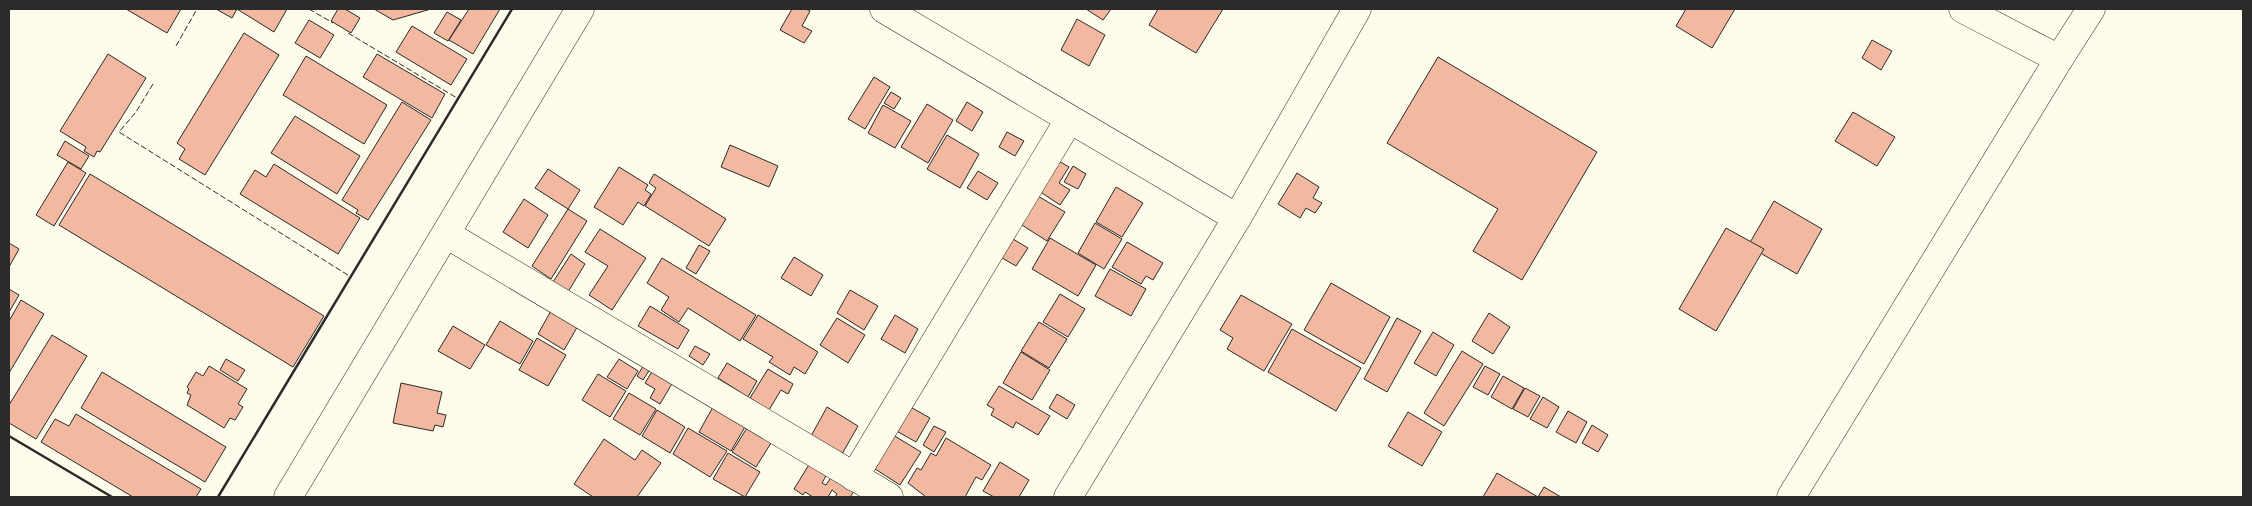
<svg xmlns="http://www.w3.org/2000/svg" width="2252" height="506" font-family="'Open Sans',sans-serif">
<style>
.building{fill:#f2b8a0;stroke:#2b2b2b}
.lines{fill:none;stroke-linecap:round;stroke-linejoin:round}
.minor-casing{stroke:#2b2b2b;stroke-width:29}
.minor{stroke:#fdfbea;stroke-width:28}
.fence{stroke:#2b2b2b;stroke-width:1;stroke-dasharray:6 2.5;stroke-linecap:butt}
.wall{stroke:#2b2b2b;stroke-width:2.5}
</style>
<rect width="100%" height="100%" fill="#fdfbea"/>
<g class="building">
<path d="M126,9h55l-14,24z"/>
<path d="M216,9h71l-13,23 -37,-23 -5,9z"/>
<path d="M338,9h7l15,9 -9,15 -20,-12z"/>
<path d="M374,9h57l-38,11z"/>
<path d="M469,9h31l-27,45 -24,-14z"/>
<path d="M792,9h14l4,2 -8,15 10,5 -8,12 -24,-13z"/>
<path d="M1086,9h25l-8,11z"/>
<path d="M1158,9h65l-27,44 -47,-28z"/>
<path d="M1686,9h49l-23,39 -36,-22z"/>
<path d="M447,12l14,8 -13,21 -14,-8z"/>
<path d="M1077,19l28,16 -16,31 -28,-16z"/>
<path d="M309,20l25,15 -14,23 -25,-15z"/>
<path d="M412,26l55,33 -16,26 -55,-33z"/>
<path d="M244,33l35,22 -74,120 -26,-16 6,-10 -8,-6z"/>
<path d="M1872,40l20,11 -11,19 -19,-12z"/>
<path d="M108,54l38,24 -46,74 -3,-1 -3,6 -10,-6 2,-4 -26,-16z"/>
<path d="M377,54l68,40 -13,24 -69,-41z"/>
<path d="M306,56l81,49 -23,39 -81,-49z"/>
<path d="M1438,57l159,95 -75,128 -49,-29 25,-42 -111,-66z"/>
<path d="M874,77l16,10 -25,42 -17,-10z"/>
<path d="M891,92l10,6 -7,11 -10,-6z"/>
<path d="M402,102l29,18 -63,100 -12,-7 2,-3 -16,-10z"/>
<path d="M967,102l16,10 -11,19 -16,-10z"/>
<path d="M927,104l26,16 -25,43 -27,-16z"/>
<path d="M883,105l28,16 -16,27 -27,-15z"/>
<path d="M1853,112l42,25 -18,29 -42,-25z"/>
<path d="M295,116l65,40 -23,38 -66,-41z"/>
<path d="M1007,132l17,9 -9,15 -16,-9z"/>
<path d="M947,135l32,19 -19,34 -33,-19z"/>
<path d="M65,141l24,15 -8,13 -24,-14z"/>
<path d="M730,145l48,21 -9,21 -48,-20z"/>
<path d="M1052,157l17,10 -10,16 11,7 -10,15 -27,-18z"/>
<path d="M68,162l18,11 -32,53 -18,-11z"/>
<path d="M274,164l86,54 -22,36 -98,-60 15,-24 11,7z"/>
<path d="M1073,166l13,8 -8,15 -14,-7z"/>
<path d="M619,167l29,18 -3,5 6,4 -7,12 -6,-4 -15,23 -29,-18z"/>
<path d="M548,169l32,21 -12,19 -33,-21z"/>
<path d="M978,171l20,12 -11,17 -20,-12z"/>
<path d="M1297,173l22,14 -6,11 9,5 -7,10 -9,-5 -6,10 -22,-14z"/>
<path d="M90,174l234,142 -31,51 -234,-142z"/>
<path d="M654,174l72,45 -17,27 -64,-40 11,-18 -7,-5z"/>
<path d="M1116,187l27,16 -21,34 -26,-15z"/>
<path d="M1031,192l34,20 -18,29 -33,-21z"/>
<path d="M524,199l24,16 -20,33 -25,-16z"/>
<path d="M1774,201l48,28 -25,45 -49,-28z"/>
<path d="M568,209l19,12 -36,58 -19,-13z"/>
<path d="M1095,223l27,16 -18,30 -26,-16z"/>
<path d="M1726,228l38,21 -48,82 -37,-22z"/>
<path d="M600,229l46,29 -34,52 -23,-15 19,-29 -23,-14z"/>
<path d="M1008,236l20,12 -12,18 -19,-11z"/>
<path d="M1050,238l46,27 -18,31 -46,-27z"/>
<path d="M1127,242l36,21 -10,17 -7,-4 -5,8 -29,-17z"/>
<path d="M9,243l10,6 -10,18z"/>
<path d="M699,245l11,6 -14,23 -10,-6z"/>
<path d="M571,254l14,10 -17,28 -15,-10z"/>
<path d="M794,257l29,18 -12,21 -30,-18z"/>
<path d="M662,258l94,57 -16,26 -52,-33 -9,14 -18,-12 8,-13 -22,-14z"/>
<path d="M1110,269l36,20 -15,27 -36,-20z"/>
<path d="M1331,283l59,34 -26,47 -60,-34z"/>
<path d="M9,289l10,6 -10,17z"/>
<path d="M850,290l28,16 -14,24 -27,-17z"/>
<path d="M1060,294l25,15 -17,28 -25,-15z"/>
<path d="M1241,295l51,29 -28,47 -37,-22 6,-11 -13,-8z"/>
<path d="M21,300l23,14 -35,59v-52z"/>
<path d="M650,306l39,24 -11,19 -40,-23z"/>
<path d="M552,309l27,15 -15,26 -26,-16z"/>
<path d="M1489,313l21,14 -17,27 -21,-13z"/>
<path d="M758,315l60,37 -13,22 -11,-7 -4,8 -21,-13 4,-5 -30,-18z"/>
<path d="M895,315l23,14 -13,24 -24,-14z"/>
<path d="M837,318l28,17 -17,28 -28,-18z"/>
<path d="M1397,318l24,13 -34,61 -23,-13z"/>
<path d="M500,321l33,20 -13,23 -34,-19z"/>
<path d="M1039,322l28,17 -18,29 -28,-17z"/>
<path d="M453,326l32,19 -15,24 -32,-18z"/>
<path d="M1292,329l69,39 -25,43 -68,-39z"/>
<path d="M1433,332l21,13 -18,31 -22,-13z"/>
<path d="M52,335l35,21 -51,83 -27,-16v-18z"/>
<path d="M537,338l29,17 -18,31 -29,-16z"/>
<path d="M695,346l15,8 -7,11 -14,-9z"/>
<path d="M1462,351l21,13 -39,62 -20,-13z"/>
<path d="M1021,352l29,18 -18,30 -29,-17z"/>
<path d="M226,359l19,11 -7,11 -18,-11z"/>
<path d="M619,359l19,12 -11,18 -20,-12z"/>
<path d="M727,363l30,18 -9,16 -30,-19z"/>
<path d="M644,365l6,4 -7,11 -6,-4z"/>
<path d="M209,366l38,23 -9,15 5,3 -8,13 -5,-2 -6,10 -37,-23 4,-10 -4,-2 2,-4 -2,-2 9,-15 7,4z"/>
<path d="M1485,366l15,8 -12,21 -15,-8z"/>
<path d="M768,369l25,15 -5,10 -7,-4 -12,20 -19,-12z"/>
<path d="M653,370l20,12 -13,22 -10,-6 5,-9 -10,-6z"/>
<path d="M102,372l124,75 -21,35 -124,-74z"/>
<path d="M598,374l28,17 -16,26 -28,-17z"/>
<path d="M1503,376l21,12 -12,21 -21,-12z"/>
<path d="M401,383l41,9 -5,21 9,2 -3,12 -8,-2 -2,6 -40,-8z"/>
<path d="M999,386l51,30 -12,19 -22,-13 -3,6 -22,-13 3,-6 -7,-4z"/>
<path d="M1525,388l15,8 -12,21 -15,-8z"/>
<path d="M629,393l27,16 -16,26 -27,-16z"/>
<path d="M1057,394l18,11 -8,14 -18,-11z"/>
<path d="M1543,397l16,10 -12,21 -17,-9z"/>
<path d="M907,405l23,13 -14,24 -23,-13z"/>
<path d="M713,407l32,20 -14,24 -32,-19z"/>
<path d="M827,407l31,19 -16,28 -31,-18z"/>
<path d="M657,410l28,17 -15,26 -28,-17z"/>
<path d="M1568,411l19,11 -11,21 -20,-11z"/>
<path d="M1408,412l34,20 -20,34 -34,-20z"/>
<path d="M76,414l125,75 -5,8h-63l-92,-55 14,-23 14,7z"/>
<path d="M1592,425l16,10 -10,17 -16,-9z"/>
<path d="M934,426l12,6 -12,20 -11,-7z"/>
<path d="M688,428l39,23 -17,26 -37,-23z"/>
<path d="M747,428l24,15 -15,24 -24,-15z"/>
<path d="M893,435l28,17 -21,33 -28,-18z"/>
<path d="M946,438l45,27 -9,15 -6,-3 -11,20h-39l-18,-14 9,-15 4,2 10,-17 5,3z"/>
<path d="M604,439l31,21 7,-10 19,13 -24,34h-44l-19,-13z"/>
<path d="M728,453l32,19 -15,25 -32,-18z"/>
<path d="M1000,462l29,18 -10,17h-25l-11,-6z"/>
<path d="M810,463l17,11 -5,9 4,2 6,-9 23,14 -5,7h-15l2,-3 -5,-4 -4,7h-15l-8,-5 -2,3 -9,-6z"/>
<path d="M1497,473l41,24 6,-10 17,10h-78z"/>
</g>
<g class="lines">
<g class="minor-casing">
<g id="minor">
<path d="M884,9l353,209 120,-209"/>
<path d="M1963,9l96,50 32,-50"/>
<path d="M446,234l443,263"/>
<path d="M854,477l215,-357"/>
<path d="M288,497l292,-488"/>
<path d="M1068,497l169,-279"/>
<path d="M1791,497l268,-438"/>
</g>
</g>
<use href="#minor" class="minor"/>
<g class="fence">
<path d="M309,9l24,14"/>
<path d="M348,33l109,65"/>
<path d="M176,46l21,-37"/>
<path d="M153,84l-17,28 -17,20 232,145"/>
</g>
<g class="wall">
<path d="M9,436l103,61"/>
<path d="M218,497l294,-488"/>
</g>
</g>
<rect width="2252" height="506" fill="none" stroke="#2b2b2b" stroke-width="20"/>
</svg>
